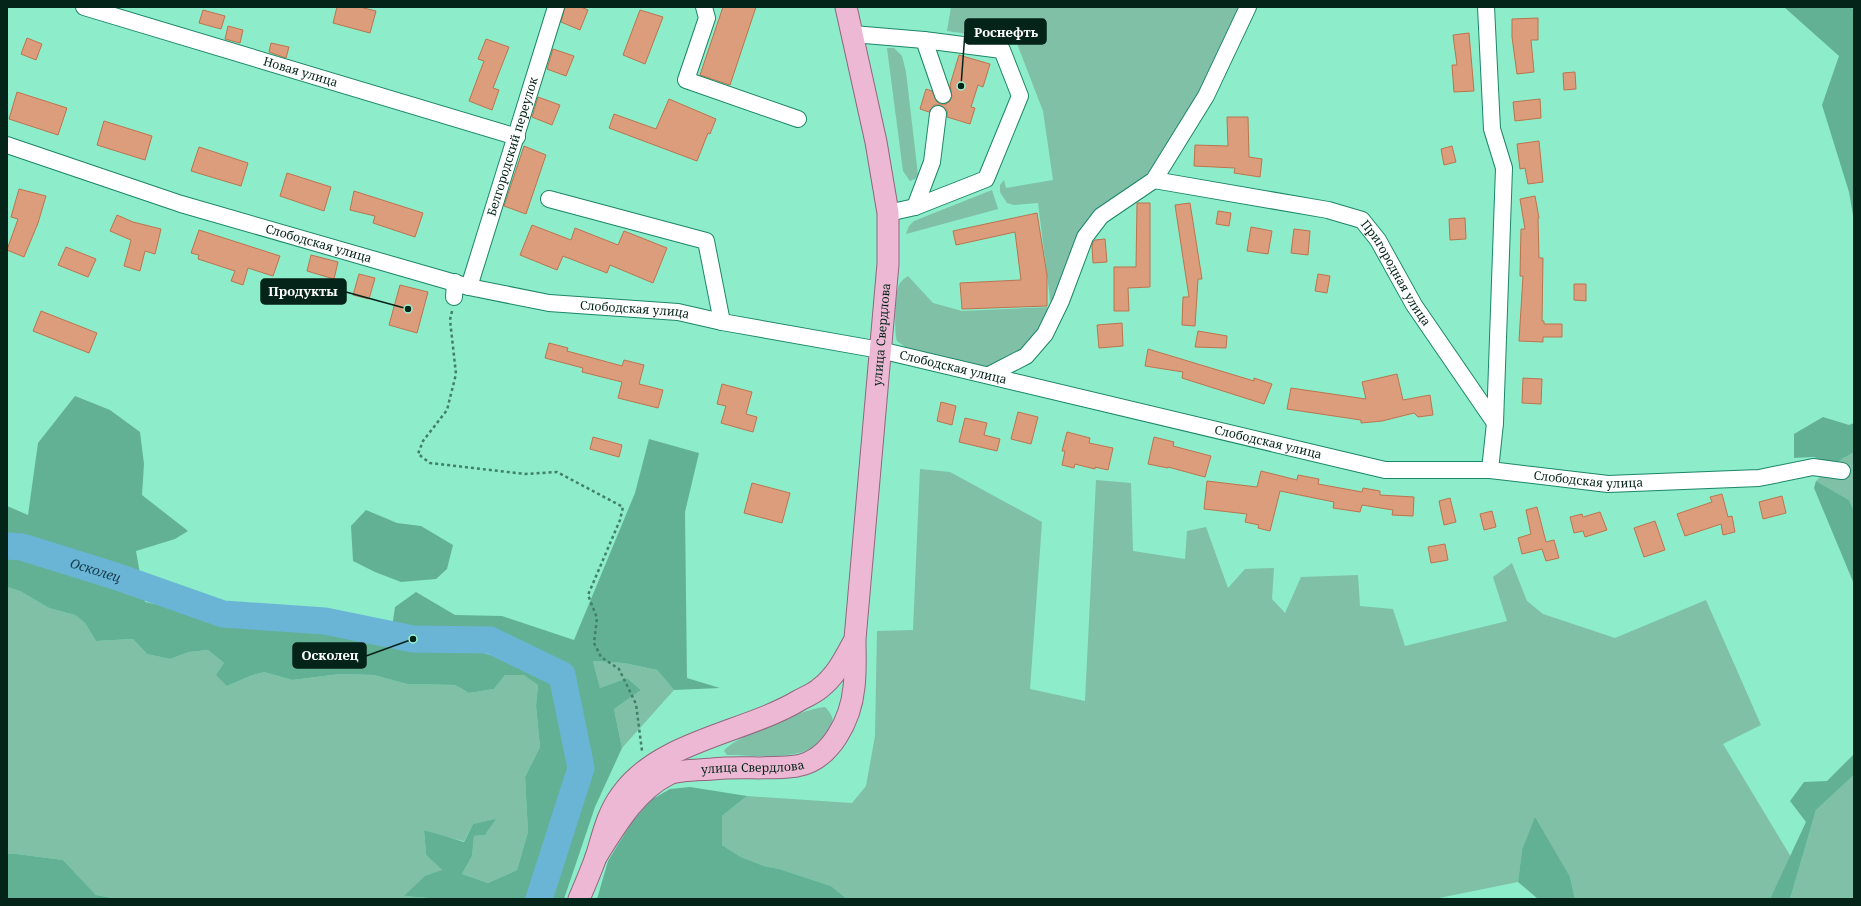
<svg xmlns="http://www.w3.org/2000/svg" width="1861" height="906" font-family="'Noto Serif',serif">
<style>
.green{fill:#7fc0a7}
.forest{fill:#63b195}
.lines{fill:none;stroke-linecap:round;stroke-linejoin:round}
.river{stroke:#6ab5d6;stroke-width:27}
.building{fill:#dc9d7c;stroke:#bb744e}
.minor-casing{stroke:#1c8668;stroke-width:18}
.major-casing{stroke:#93657e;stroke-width:23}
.path{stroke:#427f69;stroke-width:2.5;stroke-dasharray:3 3;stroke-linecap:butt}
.minor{stroke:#fff;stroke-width:16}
.major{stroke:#ecb8d3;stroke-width:21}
.labels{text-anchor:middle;stroke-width:3;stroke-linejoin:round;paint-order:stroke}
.street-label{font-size:12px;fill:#042319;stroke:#9afad6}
.water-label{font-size:13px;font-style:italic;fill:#173a48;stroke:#9afad6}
.leader{fill:none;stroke:#042319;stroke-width:1.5}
.callout-dot{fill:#042319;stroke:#9afad6;stroke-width:1.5}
.callout{fill:#042319;stroke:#042319;stroke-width:1.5}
.callout-label{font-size:13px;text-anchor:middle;font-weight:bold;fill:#fff}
</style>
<rect width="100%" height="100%" fill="#8decc9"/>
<g class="green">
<path d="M951,7h288l-36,76 -28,52 -29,41 -55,40 -15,25 -20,60 -19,32 -19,21 -35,15 -75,-20 -11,-8c-3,-10 -2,-43 1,-53 1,-6 6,-9 10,-12l25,27 29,8 89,-4 -13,-104 -24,2 -7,-2 -7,-11v-7l4,-5 2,8 47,-8 -10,-69 -27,-70 -69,-10z"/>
<path d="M887,48h7l8,8 4,16 12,103 -3,4 -5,2 -7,-10z"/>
<path d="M992,190l6,19 -92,25 3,-8 5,-5z"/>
<path d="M1854,452v59l-5,-11 -33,-19 16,-16z"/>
<path d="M920,469l30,3 92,50 -12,167 55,12 11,-221 35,3 2,68 52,8 2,-28 19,-4 22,61 17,-19 29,-1 -2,31 13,14 16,-36 57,-2 2,31 33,3 12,37 102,-25 -14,-44 19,-14 15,38 16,13 72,24 91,-38 55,125 -38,19 68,113 -21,42h-195l-5,-22 -48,-27 -4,32 -84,17h-587l-16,-13 -52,-17 -15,-3 -23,-9 -19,-12v-29l25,-20 105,7 14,-17 9,-50 2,-105 36,-1z"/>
<path d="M7,587l13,4 29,17 26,7 10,8 11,18 37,-2 14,15 23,5 19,-7 19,-2 16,13 3,23 23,-10 14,-4 28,8 48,-6 34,1 33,9 48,1 14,8 25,-4 11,-14 19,-1 14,11 -2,21 4,41 -15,30 3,55 -11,38 -29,13 -26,-9 10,-18 2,-20 11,-1 10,-15 -22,4 -9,17 -20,-4 -20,-7 2,25 16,15 -38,26 36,3h-323l-21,-4 -33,-35 -46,-6h-10z"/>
<path d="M593,661l31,2 33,7 17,20 -52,58 -8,-39 27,-19 -14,-12 -27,10z"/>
<path d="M825,707c8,8 10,14 5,24 -16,33 -72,24 -103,24l-3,-4c9,-14 83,-43 101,-44z"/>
<path d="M1854,775v124h-64l26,-89z"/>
</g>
<g class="forest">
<path d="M1784,7h67l3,3v211l-5,-29 -27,-87 17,-49z"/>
<path d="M75,396l35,14 30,22 4,32 -2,31 46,36 -13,8 -39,12 9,51 80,17 103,7 61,21 6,-40 21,-15 39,23 47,1 72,24 61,-147 14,-54 50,14 -14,59 2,166 33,10 -46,2 -17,-20 -33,-7 -31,-2 7,27 27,-10 14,12 -27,19 8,39 -27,59 -31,92h-19l43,-131 -20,-98 -90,-19 80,27 15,89 -42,132h-91l-36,-3 21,-20 17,-6 -16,-15 -2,-25 40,12 9,-18 23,-5 -11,16 -11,1 -2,20 -10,18 26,9 29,-13 11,-38 -3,-55 15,-30 -4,-41 2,-21 -14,-10h-19l-11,14 -25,4 -14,-8 -48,-1 -33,-9 -34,-1 -48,6 -28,-8 -14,4 -23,10 -11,-11 8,-12 -16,-13 -19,2 -19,7 -23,-5 -14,-15 -37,2 -11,-18 -10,-8 -26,-7 -29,-17 -13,-4v-81l21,9 10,-72z"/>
<path d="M1823,417l26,8 5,-2v29l-22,13 -18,-8 -20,1v-24z"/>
<path d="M1816,481l33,19 5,11v73l-40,-96z"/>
<path d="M366,510l31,13 24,3 32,19 -6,24 -11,10 -35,3 -26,-10 -22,-11 -2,-35z"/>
<path d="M1854,754v21l-38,35 -26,89h-20l36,-77 -16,-21 14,-19 23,-1z"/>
<path d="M690,787l57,9 -25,20v29l19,12 23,9 15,3 52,17 16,13h-250l11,-38 24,-39 19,-22 19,-11z"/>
<path d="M1535,817l35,60 5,22h-37l-20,-17 4,-32z"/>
<path d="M7,854h10l46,6 33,35 21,4h-110z"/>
</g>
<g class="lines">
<path class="river" id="s1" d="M7,546l15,1 96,30 105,37 102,7 88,18 77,1 72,35 19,93 -42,131"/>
</g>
<g class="building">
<path d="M337,7h23l16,4 -6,22 -37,-10z"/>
<path d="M565,7h16l7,3 -8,20 -19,-8z"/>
<path d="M723,7h33l-26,78 -30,-10z"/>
<path d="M203,10l22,6 -4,13 -22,-6z"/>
<path d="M640,10l23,7 -18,47 -22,-9z"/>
<path d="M1538,18v22h-7l3,32 -17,2 -5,-37v-18z"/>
<path d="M228,26l15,4 -3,13 -15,-4z"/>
<path d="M1469,33l5,58 -20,1 -2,-27h5l-4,-30z"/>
<path d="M27,38l15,6 -6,16 -15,-6z"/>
<path d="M486,39l23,8 -16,41 6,2 -7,20 -23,-9 15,-40 -6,-2z"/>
<path d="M271,43l18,4 -3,11 -17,-6z"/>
<path d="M553,49l21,7 -8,20 -19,-7z"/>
<path d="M959,55l31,9 -7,23 -5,-2 -7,22 4,1 -5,16 -23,-7v-7l-7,-5h-6l-5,7 -9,-3 6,-20 6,2 5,11 4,2h5l4,-3 2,-5 -2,-11z"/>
<path d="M1575,72l1,17 -12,1 -1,-17z"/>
<path d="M17,92l50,16 -9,27 -49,-16z"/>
<path d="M538,97l22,8 -8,20 -20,-8z"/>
<path d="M669,99l47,20 -6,15 -2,-1 -11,28 -88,-33 5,-14 42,15z"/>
<path d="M1540,99l1,19 -26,3 -2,-19z"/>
<path d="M1227,117h21l1,40 13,2 -2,18 -26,-4 1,-5 -41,-2 1,-21 33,1z"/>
<path d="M104,121l48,15 -7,24 -48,-15z"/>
<path d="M1539,141l4,41 -15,2 -3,-16 -5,1 -3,-25z"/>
<path d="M524,146l22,9 -20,59 -22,-8z"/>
<path d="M1452,146l4,16 -12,3 -3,-16z"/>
<path d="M199,147l49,16 -7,23 -50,-15z"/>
<path d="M287,173l44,14 -7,24 -44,-15z"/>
<path d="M19,189l27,7 -8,27 -14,34 -17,-7 11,-31 -7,-2z"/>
<path d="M354,191l69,22 -8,24 -42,-14 2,-7 -25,-6z"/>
<path d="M1535,196l4,22h-1l1,40h4l-1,63h2v3h18v13h-19v5l-24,-1 4,-65h-3l1,-47h4l-5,-30z"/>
<path d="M1137,203h13v84l-22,1 1,23h-15v-44h22z"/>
<path d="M1190,203l12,76h-4l-3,47 -13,-1 1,-28h6l-14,-92z"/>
<path d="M1218,211l13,2 -2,13 -13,-2z"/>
<path d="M1037,213l10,62v31l-85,3 -2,-26 61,-3 -6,-48 -59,13 -3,-14z"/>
<path d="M117,215l16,7 28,7 -6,25 -10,-3 -5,20 -16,-5 7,-26 -21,-9z"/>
<path d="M1465,218l1,21 -16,1 -1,-21z"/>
<path d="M532,225l39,15 4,-12 43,17 6,-14 43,17 -14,35 -43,-18 -3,8 -44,-17 -6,14 -37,-15z"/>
<path d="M1251,227l21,4 -4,23 -21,-3z"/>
<path d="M1294,229l16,2 -2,24 -17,-2z"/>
<path d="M199,230l81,26 -7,20 -25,-8 -5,17 -12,-4 4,-10 -37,-12 1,-4 -8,-2z"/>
<path d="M1105,239l2,23 -14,1 -1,-17 1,-4 2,-2z"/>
<path d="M66,247l30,12 -8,18 -30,-12z"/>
<path d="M311,255l27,7 -4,17 -27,-8z"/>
<path d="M359,274l16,4 -6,21 -16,-4z"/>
<path d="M1318,274l12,2 -3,17 -12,-2z"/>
<path d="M1574,284h12v17l-12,-1z"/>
<path d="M400,285l28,7 -11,41 -28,-8z"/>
<path d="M41,311l56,22 -8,20 -56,-22z"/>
<path d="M1122,323l1,23 -24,2 -2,-23z"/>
<path d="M1198,331l29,5 -1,12 -31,-1z"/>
<path d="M549,343l19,5 -1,3 55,15 2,-6 20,5 -5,19 24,6 -5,18 -40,-10 4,-16 -40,-10 1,-4 -38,-10z"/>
<path d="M1148,349l106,32v-3l18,6 -8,20 -82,-26 1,-6 -38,-6z"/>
<path d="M1397,374l6,26 27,-5 3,20 -15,2 -4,-4 -32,8 -21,2v-3l-74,-11 4,-21 75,11 -4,-17z"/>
<path d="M1523,378l19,1 -1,25 -19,-1z"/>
<path d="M722,384l30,8 -6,22 11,3 -4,15 -32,-9 5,-17 -9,-2z"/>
<path d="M941,402l15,4 -4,19 -15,-4z"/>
<path d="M1018,412l20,5 -7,27 -20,-5z"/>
<path d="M965,418l22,5 -3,12 16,4 -3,12 -38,-9z"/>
<path d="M1067,432l23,6 -1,5 24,5 -5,22 -13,-3v2l-20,-5 -1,4 -12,-3 3,-14h-3z"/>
<path d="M593,437l29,8 -3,12 -29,-8z"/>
<path d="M1154,437l20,5 -1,4 38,10 -6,21 -37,-10v1l-20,-4z"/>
<path d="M1261,471l36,9 1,-5 21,4 -1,5 44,8 1,-4 17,3v4l34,2 -1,19 -21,-1 1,-5 -31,-5 -2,7 -27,-4 1,-6 -54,-11 -10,40 -12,-3 1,-3 -14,-3 2,-8 -43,-5 3,-28 50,6z"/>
<path d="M752,483l38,10 -8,30 -38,-10z"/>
<path d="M1722,494l6,23 4,-1 3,16 -12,3 -2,-11 -36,12 -8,-22 35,-12 -2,-5z"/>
<path d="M1782,496l4,17 -23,6 -4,-17z"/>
<path d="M1450,498l6,24 -12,3 -5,-24z"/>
<path d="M1537,507l9,35 8,-2 5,18 -13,3 -4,-12 -20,5 -4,-16 13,-4 -5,-24z"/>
<path d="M1492,511l4,16 -12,3 -4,-16z"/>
<path d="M1600,512l7,18 -22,7 -2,-6 -9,2 -4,-16 12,-3 1,3z"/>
<path d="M1655,521l10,29 -21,7 -10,-29z"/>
<path d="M1445,544l3,16 -17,3 -3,-16z"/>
</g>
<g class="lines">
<g class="minor-casing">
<g id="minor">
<path id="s2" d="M84,7l433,130"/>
<path d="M704,7l3,11 -21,62 112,39"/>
<path d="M1486,7l6,122 12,39 -9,255 -5,47"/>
<path d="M853,34l71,6 78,10 18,46 -34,83 -71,28 -27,6"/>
<path d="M924,40l19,55"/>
<path id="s3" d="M7,145l174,59 288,83 80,16 129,9 44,10 158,28 505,120h105l118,14 151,-6 54,-11 29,4"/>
<path id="s4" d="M1154,180l174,30 34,10 16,20 36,65 81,118"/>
<path d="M549,199l157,42 16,81"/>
<path d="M915,207l17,-45 6,-48"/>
<path id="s5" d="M469,287l87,-280"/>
<path d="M454,297l1,-15"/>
<path d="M989,375l37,-19 19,-22 16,-33 24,-64 16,-21 53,-36 52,-84 42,-89"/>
</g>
</g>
<g class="major-casing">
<g id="major">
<path id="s6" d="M596,857c19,-30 39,-66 73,-83 10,-4 31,-4 43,-5 28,-3 57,1 85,-3 34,-6 54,-47 57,-79 2,-16 1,-32 1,-48l33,-375v-51l-12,-71 -30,-135"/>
<path d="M579,899c6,-14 12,-28 17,-42 7,-22 11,-43 25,-62 38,-54 123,-62 177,-94 7,-4 15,-7 21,-12 16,-12 25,-29 34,-46"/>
</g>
</g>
<path class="path" d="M452,311l-2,9 6,54 -9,36 -24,31 -5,13 12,9 95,11 32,-2 66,35 -3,13 -32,75 9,23 -3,25 7,14 18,12 17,35 6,47"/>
<use href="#minor" class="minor"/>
<use href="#major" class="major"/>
</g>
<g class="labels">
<g class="street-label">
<text dy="4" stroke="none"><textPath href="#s2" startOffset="226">Новая улица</textPath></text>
<text dy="4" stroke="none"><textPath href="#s5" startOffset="147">Белгородский переулок</textPath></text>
<text dy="4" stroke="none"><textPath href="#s3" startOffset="327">Слободская улица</textPath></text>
<text dy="4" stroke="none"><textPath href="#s4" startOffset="275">Пригородная улица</textPath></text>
<text dy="4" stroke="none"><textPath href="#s3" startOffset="651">Слободская улица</textPath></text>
<text dy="4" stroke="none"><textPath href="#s6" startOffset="698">улица Свердлова</textPath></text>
<text dy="4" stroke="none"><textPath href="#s3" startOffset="975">Слободская улица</textPath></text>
<text dy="4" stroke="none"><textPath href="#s3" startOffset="1299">Слободская улица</textPath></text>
<text dy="4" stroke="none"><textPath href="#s3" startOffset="1623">Слободская улица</textPath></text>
<text dy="4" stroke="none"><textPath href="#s6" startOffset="196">улица Свердлова</textPath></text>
</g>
<g class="water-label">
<text dy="5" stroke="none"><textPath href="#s1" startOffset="92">Осколец</textPath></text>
</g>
</g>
<path class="leader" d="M961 86L965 32M408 309L346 292M413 639L366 656"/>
<g class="callout-dot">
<circle cx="961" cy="86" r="4"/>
<circle cx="408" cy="309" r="4"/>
<circle cx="413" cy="639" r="4"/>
</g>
<g class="callout">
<rect x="965" y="19" width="81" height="25" rx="4"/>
<rect x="261" y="279" width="85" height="25" rx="4"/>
<rect x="293" y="643" width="73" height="25" rx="4"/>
</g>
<g class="callout-label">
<text x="1006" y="37">Роснефть</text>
<text x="303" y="296">Продукты</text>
<text x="330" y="660">Осколец</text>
</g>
<rect width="1861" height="906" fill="none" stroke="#042319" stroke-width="16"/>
</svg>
